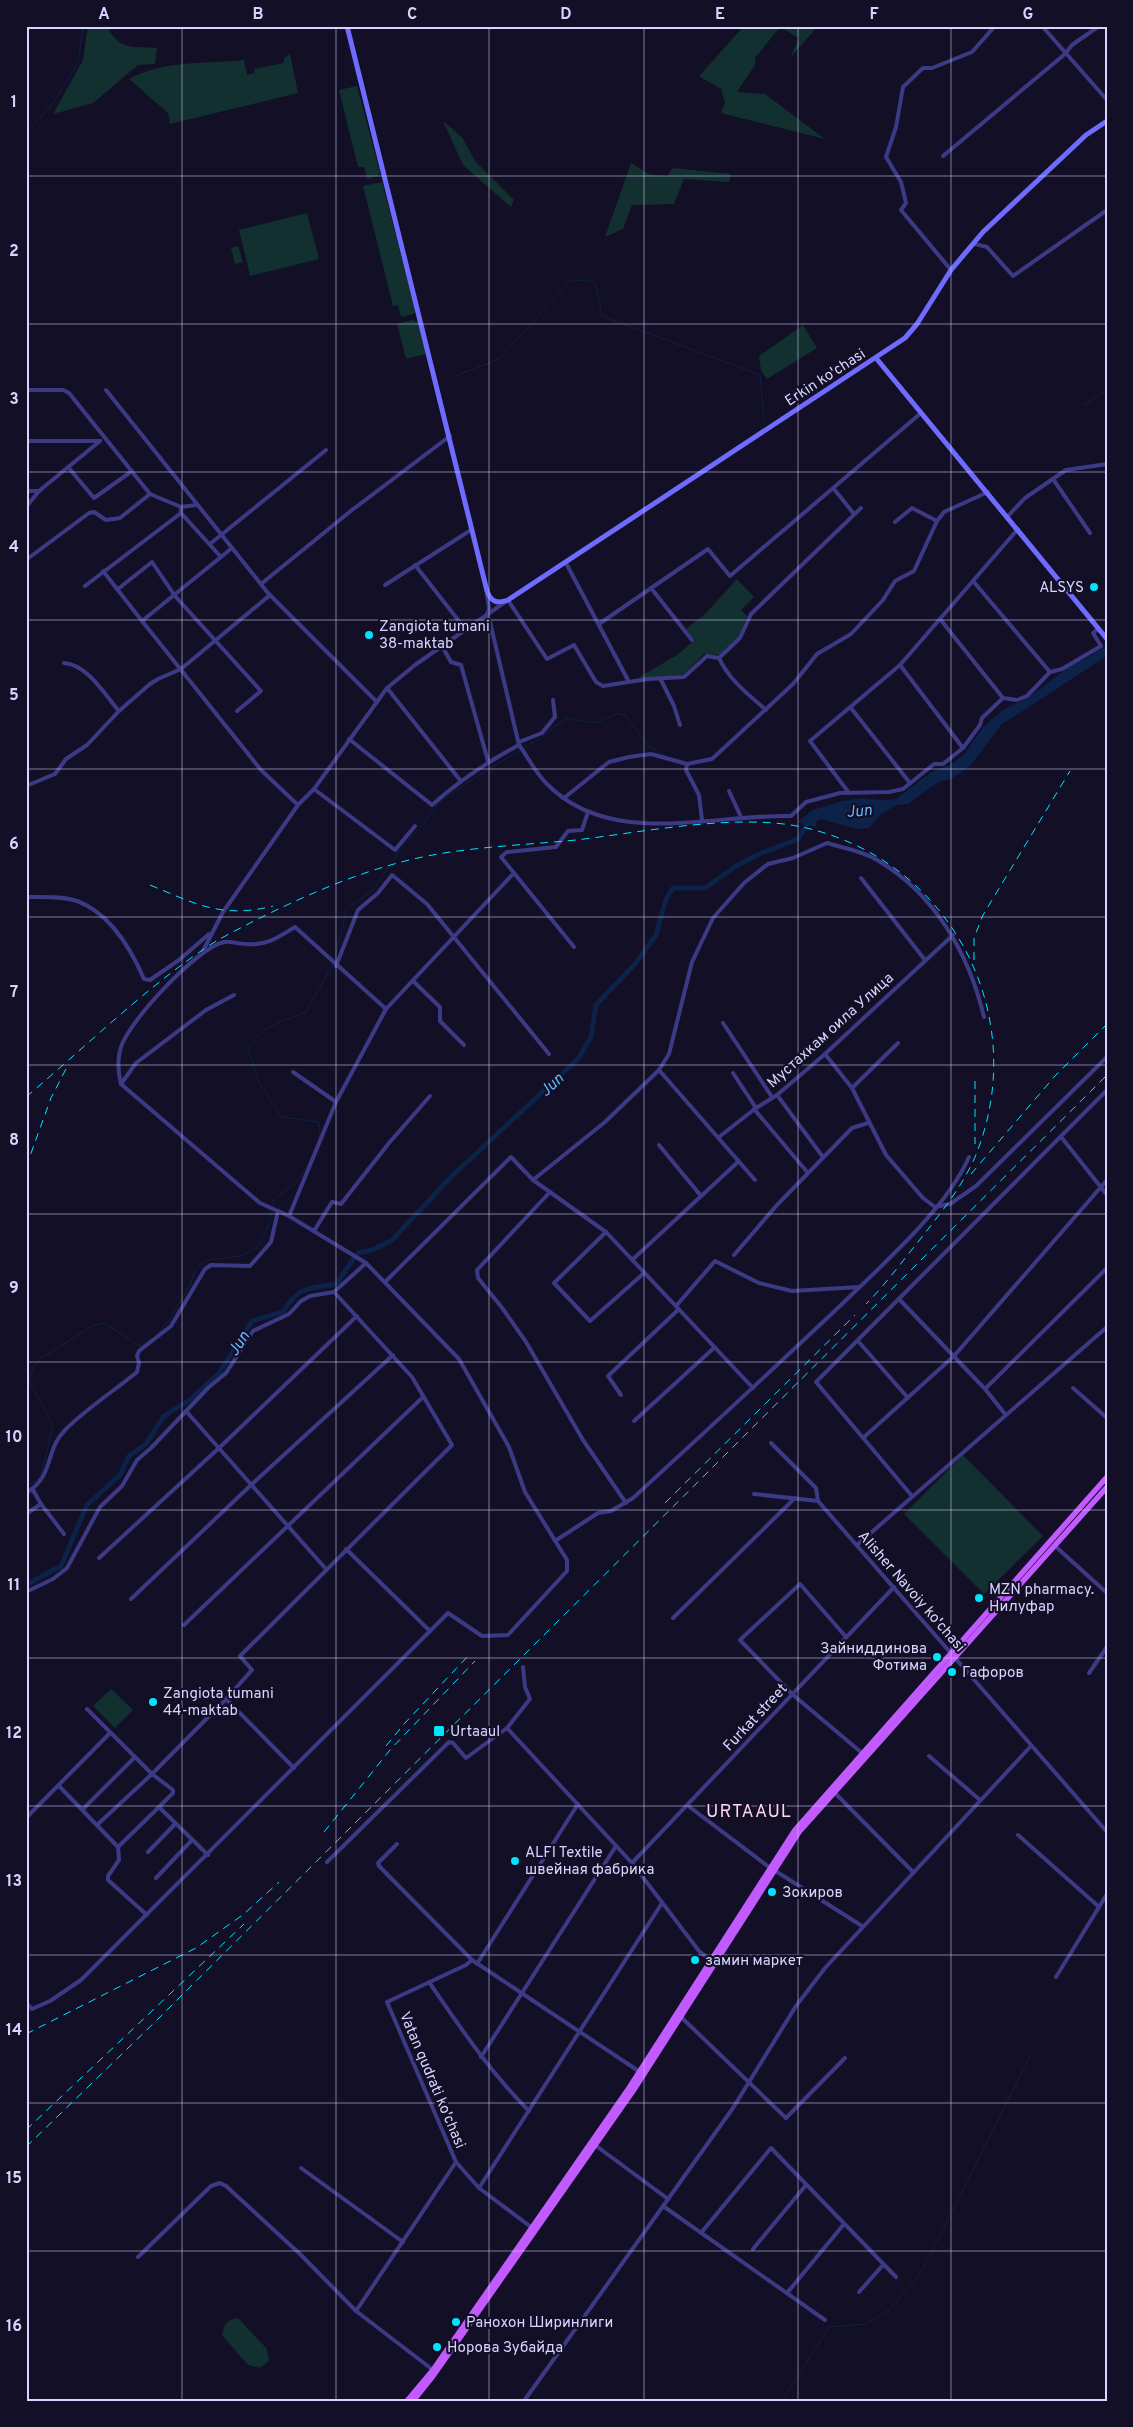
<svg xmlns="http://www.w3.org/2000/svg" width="1133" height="2427" font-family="Overpass,sans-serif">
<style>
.green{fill:#12302f}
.water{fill:#0c2248}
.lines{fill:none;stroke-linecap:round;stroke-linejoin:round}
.stream{stroke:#0c2248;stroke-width:1}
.canal{stroke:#0c2248;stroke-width:5}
.street{stroke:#3d3a85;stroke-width:4}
.secondary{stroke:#6f6bff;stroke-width:5}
.primary{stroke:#c25bff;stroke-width:5.5}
.rail{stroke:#00e5ff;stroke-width:1;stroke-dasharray:8 6;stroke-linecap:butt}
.grid{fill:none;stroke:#d9d4ff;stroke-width:1;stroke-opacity:0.55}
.poi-dot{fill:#00e5ff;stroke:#130f26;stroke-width:2}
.labels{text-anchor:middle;stroke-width:4.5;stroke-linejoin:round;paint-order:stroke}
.street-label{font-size:15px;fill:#d9d4ff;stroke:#130f26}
.poi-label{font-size:15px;fill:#d9d4ff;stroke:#130f26;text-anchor:start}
.water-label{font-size:16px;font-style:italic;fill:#62b6ff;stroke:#130f26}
.quarter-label{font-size:18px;letter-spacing:1px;fill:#ffd6f0;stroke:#130f26}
.neatline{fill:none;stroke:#d9d4ff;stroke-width:2}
.grid-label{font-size:16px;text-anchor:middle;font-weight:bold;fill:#d9d4ff}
</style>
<rect width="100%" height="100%" fill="#130f26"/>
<g class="green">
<path d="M88,26h18c15,25 24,20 51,22l-2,16 -17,1 -45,38 -40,11 30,-54z"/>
<path d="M744,26h74l-28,32 9,-20 -19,-11 -25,31v7l-18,27 28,2 60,45 -104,-26 4,-10 -4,-14 -22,-13z"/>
<path d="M290,54l8,39 -128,31 -2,-11 -39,-34c34,-19 77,-15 115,-19l3,15 8,-2 -1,-4 30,-6v-5z"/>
<path d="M357,86l23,86 -2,4 -11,3 -3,-12h-6l-19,-77z"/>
<path d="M443,121l19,16 13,24 39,39 -3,7 -48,-42z"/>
<path d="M631,163l17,11 19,2 6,-8 58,6 -2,8 -45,-3 -10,25 -42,1 -9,24 -18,8z"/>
<path d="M382,182l33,128 -1,4 -13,3 -3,-12 -5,1 -30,-120z"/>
<path d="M307,213l12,46 -69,17 -11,-46z"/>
<path d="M238,246l5,16 -8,2 -4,-16z"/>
<path d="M413,320l5,2 8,32 -20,5 -9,-35z"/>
<path d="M803,325l14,23 -50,31 -6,-8 -2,-15z"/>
<path d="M737,579l17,18 -13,13 6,6 -9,23 -18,16 -16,-1 -21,21 -45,3 39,-23 18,-15 -9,-11 19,-15z"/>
<path d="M963,1455l80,81 -59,58 -80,-80z"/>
<path d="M111,1689l22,21 -18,18 -22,-22z"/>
<path d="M238,2318l29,31 2,12 -9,7 -12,-3 -26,-30c2,-12 5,-15 16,-17z"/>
</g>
<path class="water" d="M1105,646l2,10 -106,69 -30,40 -20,14 -13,3 -30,22 -11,1 -16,9 -12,14 -12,1 -36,-10 -5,3v5l-19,-5 16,-12 29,-9 21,-3 17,2 16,-1 35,-27 21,-8 13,-11 18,-26 20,-17 26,-13 45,-34 13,-5z"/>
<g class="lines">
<g class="stream">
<path d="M26,133l28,-31 24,-39 5,-37"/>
<path d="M453,377l46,-18 71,-78 15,-1 10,3 7,33 158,59 4,47"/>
<path d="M1084,405l23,-15"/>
<path d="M334,961l13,-52 27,-20 30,-45 21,-22 14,-20 40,-27 55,-33 33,-24 29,5 22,-10 8,3 23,31 18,10"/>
<path d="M320,1137l-1,-15 -38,-5 -23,-37 -10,-31c14,-24 34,-27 58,-37l27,-48"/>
<path d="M272,1206l3,-8 19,-13 14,-19"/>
<path d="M155,1336l14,-15 21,-36 5,-15 11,-10 34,-4 17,-8 14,-28 -1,-10"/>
<path d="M26,1488l15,-12 12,-51 -24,-44 4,-13 7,-9 54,-34 10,-2 36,23 11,-7"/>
<path d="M782,2401l47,-74 37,-3 23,-14 31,-36 111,-219"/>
</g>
<path class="canal" d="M26,1585l35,-19 26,-61 33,-30 9,-19 17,-12 18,-28 27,-17 29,-27 32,-51 31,-9c15,-26 25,-23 53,-28l22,-31 14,-3 19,-9 61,-65 126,-117 13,-22 5,-32 39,-41 21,-29 10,-36 7,-11h32l31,-22 23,-12 39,-15 12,-20"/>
<g class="street">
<path d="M1042,26l65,74"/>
<path d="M943,156l122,-102 7,-9 27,-19"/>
<path d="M975,244l12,3 26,29 94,-66"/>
<path d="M951,270l-50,-60 5,-7 -5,-21 -15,-25 10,-30 7,-40 20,-19h9l40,-16 23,-26"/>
<path d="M26,390h37l6,3 81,101 31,13 15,-2"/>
<path d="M106,390l162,203 108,108"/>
<path d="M26,441h74"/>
<path d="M68,467l26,31 38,-27"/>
<path d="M1053,479l37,54"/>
<path d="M834,489l20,25"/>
<path d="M26,491h13"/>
<path d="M26,507l13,-16 61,-50"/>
<path d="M181,513l40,44"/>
<path d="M1008,516l17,-18 41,-28 41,-6"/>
<path d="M895,522l17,-14 25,13"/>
<path d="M210,544l116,-94"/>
<path d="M26,560l63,-47 5,-1 12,8 14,-2 30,-24"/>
<path d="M566,563l63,119"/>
<path d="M415,565l51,65"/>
<path d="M103,571l39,50 90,-73"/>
<path d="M973,581l77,91"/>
<path d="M261,584l91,-74 98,-74"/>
<path d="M385,585l86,-55"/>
<path d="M85,586l96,-73v-6"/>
<path d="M651,588l41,52"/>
<path d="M118,589l34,-27 23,34 86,95 -24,20"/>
<path d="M487,614l2,-5 -2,-15"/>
<path d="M940,619l63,79 14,2 10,-4 23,-24 12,-3 39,-23 -8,-13 5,-4"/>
<path d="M142,621l119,149 37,35"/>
<path d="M599,624l109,-75 22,27 191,-163"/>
<path d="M442,646l9,16 10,3 27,96"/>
<path d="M719,658c10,22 30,37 47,52"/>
<path d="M64,663c24,2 40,31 55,48"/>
<path d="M900,665l63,83"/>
<path d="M660,678l14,28 6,19"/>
<path d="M387,688l73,92"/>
<path d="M851,708l59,75"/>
<path d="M349,739l83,66c27,-24 55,-43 87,-60l-29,-123 -4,-6"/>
<path d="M519,742l23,-9 13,-16 -2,-17"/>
<path d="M519,745c9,12 16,27 27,38 63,66 165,31 245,33l15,-14 34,-9 49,-1 14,-3 31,-25h9l20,-16 17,-23 2,-7 21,-20"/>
<path d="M687,764l-1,6 13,25 3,25"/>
<path d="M26,786l29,-12 11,-15 21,-14 32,-34 31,-27 8,-5 23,-10 89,-74"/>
<path d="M314,789l81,61 20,-24"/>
<path d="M729,791l12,26"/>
<path d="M849,793l-39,-52 90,-76 118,-136"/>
<path d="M564,798l45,-36 20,-5 22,-3 36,10 25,-5 81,-75 24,-30 34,-20 32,-34 12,-19 19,-10 23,-50 7,-9 44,-20"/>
<path d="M861,878l64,82"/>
<path d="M26,897c16,0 35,-1 51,4 33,12 54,48 67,78l6,1 29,-20 30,-26"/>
<path d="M574,947l-73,-90 6,-5 49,-5 12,-16 14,-1 6,-18"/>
<path d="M203,951l20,-39 75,-107 16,-16 73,-101 28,-23 93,-65 39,59 27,-14 22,37 7,4 45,-7 36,-2 23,-21 12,2 21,-20 11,-24 110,-106"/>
<path d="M336,966l22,-56 20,-17 14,-18 35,29 122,150"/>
<path d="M413,981l27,26v14l24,24"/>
<path d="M723,1023l49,74"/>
<path d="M825,1054l27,34 34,67 37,43 12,9"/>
<path d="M659,1070l96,110"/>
<path d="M293,1072l43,30"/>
<path d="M733,1073l23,35"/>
<path d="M121,1084l15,-21 70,-53 28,-15"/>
<path d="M852,1088l46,-45"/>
<path d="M777,1095l46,62"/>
<path d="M754,1109l54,64"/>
<path d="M719,1137l37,-29 21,-13 48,-41 128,-119"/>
<path d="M1062,1138l45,57"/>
<path d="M659,1145l42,51"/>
<path d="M533,1180l72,-58 54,-52 10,-16 23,-92 21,-44 31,-35 24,-19 25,-6 34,-15c16,5 36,8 50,17 58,34 92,94 107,157"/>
<path d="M550,1192l-73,78 1,8 25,31 23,33 57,98 43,63"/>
<path d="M935,1207l15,-3 26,-18 131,-129"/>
<path d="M289,1216l47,-114 50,-93 127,-135"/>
<path d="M314,1231l18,-29 9,2 48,-61 41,-47"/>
<path d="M606,1232l-52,51 36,38 54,-48"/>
<path d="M734,1255l43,-50 75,-77 16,-5"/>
<path d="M632,1260l107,-99"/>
<path d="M386,1281l125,-124 22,23 73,52 147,156"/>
<path d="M899,1299l86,90 20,25"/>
<path d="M676,1306l39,-45 44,22 33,8 67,-4"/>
<path d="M858,1341l50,57"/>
<path d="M1073,1388l34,30"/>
<path d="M985,1389l122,-121"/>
<path d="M621,1395l-13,-19 71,-67"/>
<path d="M186,1411l140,158"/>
<path d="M634,1421l81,-74"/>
<path d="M863,1438l91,-82 153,-176"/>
<path d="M771,1443l45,45 2,13"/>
<path d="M26,1493c28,-16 19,-43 39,-63 22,-22 49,-39 72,-58l2,-9 -2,-7 2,-5 32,-25 34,-57 6,-4 39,1 21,-24 7,-31"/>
<path d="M754,1494l64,7"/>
<path d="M912,1496l-96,-114 291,-292"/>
<path d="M818,1501l289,331"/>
<path d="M41,1504l23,30"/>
<path d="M26,1514l15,-10 -8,-14"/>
<path d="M555,1541l43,-28 13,-2 22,-13c70,-64 139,-128 208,-193 40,-39 106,-97 128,-148"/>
<path d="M857,1545l250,-218"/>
<path d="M1055,1546l52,47"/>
<path d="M346,1549l84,82"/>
<path d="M99,1558l120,-110 138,-132"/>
<path d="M26,1592l27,-13 14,-11 33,-61 22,-21 15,-26 14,-12 58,-61 17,-14 27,-42 36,-17 12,-13 9,-5 24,-4 32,-29"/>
<path d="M131,1599l120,-114 142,-130"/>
<path d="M673,1618l122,-120"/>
<path d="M184,1625l239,-228"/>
<path d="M846,1637l-46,-53 -60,56 52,54 70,59"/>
<path d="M1089,1673l18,-26"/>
<path d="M226,1699l68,69"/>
<path d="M87,1709l65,65 21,16v3l-14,14 49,48"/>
<path d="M507,1728l125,135 67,88 14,11"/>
<path d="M929,1756l51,44"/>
<path d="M59,1786l59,61"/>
<path d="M834,1792l79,80"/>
<path d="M687,1805l82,62"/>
<path d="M83,1809l52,-52"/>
<path d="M26,1818l84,-85"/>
<path d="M97,1825l55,-51 74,-75 26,-29 -12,-14 212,-211 -40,-68 -78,-85"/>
<path d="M1018,1835l80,71"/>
<path d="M397,1844l-19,19 1,3 93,94 168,112"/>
<path d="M148,1852l27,-28"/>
<path d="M327,1862l122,-120 4,1 13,15 41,-30 23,-29 -5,-12 -2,-20"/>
<path d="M632,1863l262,-276"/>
<path d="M774,1870l88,56"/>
<path d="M156,1878l36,-38"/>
<path d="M147,1915l-39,-35v-4l11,-16 -1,-13 41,-40"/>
<path d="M472,1960l-6,5 -79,37 69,160 23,26 52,39"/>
<path d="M477,1964l101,-160"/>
<path d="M1056,1977l51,-83"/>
<path d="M429,1982c31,45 61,90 100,129"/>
<path d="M26,2003l6,6 18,-8 31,-21 367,-367 34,23 26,-1 59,-64v-11l-42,-68 -16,-45 -50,-88 -93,-96 -77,-47 -29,-13 -139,-119c-3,-12 -4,-25 0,-37 8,-26 77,-100 103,-105 6,-1 15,2 22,2 20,2 33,-7 49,-17l91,82"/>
<path d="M681,2017l105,101 59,-60"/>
<path d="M481,2057l135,-211"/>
<path d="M595,2145l73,54"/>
<path d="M301,2168l102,74"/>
<path d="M479,2188l183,-285"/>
<path d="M663,2206l162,114"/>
<path d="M701,2233l70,-85 125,129"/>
<path d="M753,2249l53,-64"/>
<path d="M138,2257l73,-71 9,-3 6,3 74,68 56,57 77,59"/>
<path d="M859,2292l24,-27"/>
<path d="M787,2293l57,-69"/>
<path d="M356,2311l100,-149"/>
<path d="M524,2401l209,-293 63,-102 29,-38 206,-222"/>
</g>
<g class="secondary">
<path d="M347,26l140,565c4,11 10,13 21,9l397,-262 12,-14 34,-54 32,-38 103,-97 21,-14"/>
<path d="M876,358l231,281"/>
</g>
<g class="primary">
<path d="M407,2401l26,-31 196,-282 166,-258 312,-353"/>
<path d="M413,2401l20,-25 200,-285 166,-259 308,-345"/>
</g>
<g class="rail">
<path d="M150,885c46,19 72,34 123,21"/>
<path d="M974,960v-22l9,-23 87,-144"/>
<path d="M975,1081v63"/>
<path d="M26,1097c58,-49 113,-103 175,-146 15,-11 34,-20 51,-29 46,-23 92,-44 142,-58 59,-17 121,-18 182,-24 68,-8 160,-27 226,-13 149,32 231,190 173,330 -14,32 -36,58 -57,85 -17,21 -33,43 -52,62"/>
<path d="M26,1167l25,-69 16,-31"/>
<path d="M971,1174l84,-98 52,-52"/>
<path d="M665,1503l190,-188"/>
<path d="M386,1746l18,-22 65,-69"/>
<path d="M324,1832l66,-82 85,-89"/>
<path d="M26,2034l170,-86 48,-34 35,-32"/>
<path d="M26,2130l218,-206"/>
<path d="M26,2147l130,-126 951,-946"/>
</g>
</g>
<path class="grid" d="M182,26v2375M336,26v2375M489,26v2375M644,26v2375M798,26v2375M951,26v2375M26,176h1081M26,324h1081M26,472h1081M26,620h1081M26,769h1081M26,917h1081M26,1065h1081M26,1214h1081M26,1362h1081M26,1510h1081M26,1658h1081M26,1806h1081M26,1955h1081M26,2103h1081M26,2251h1081"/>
<g class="poi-dot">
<circle cx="1094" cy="587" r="5"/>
<circle cx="369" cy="635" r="5"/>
<circle cx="979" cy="1598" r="5"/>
<circle cx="937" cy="1657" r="5"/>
<circle cx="952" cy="1672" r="5"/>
<circle cx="153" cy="1702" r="5"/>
<rect x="433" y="1725" width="12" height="12" rx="2.5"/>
<circle cx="515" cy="1861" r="5"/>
<circle cx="772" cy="1892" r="5"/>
<circle cx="695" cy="1960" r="5"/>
<circle cx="456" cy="2322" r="5"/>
<circle cx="437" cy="2347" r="5"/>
</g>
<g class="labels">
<g class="street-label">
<text transform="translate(825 377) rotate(-33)" y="5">Erkin ko'chasi</text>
<text transform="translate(830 1030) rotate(-42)" y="5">Мустахкам оила Улица</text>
<text transform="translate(912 1591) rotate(49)" y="5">Alisher Navoiy ko'chasi</text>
<text transform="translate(755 1717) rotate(-47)" y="5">Furkat street</text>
<text transform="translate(433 2080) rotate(67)" y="5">Vatan qudrati ko'chasi</text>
</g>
<g class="poi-label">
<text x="1084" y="592" text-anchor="end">ALSYS</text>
<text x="379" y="631">Zangiota tumani<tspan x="379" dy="17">38-maktab</tspan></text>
<text x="989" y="1594">MZN pharmacy.<tspan x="989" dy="17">Нилуфар</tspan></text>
<text x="927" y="1653" text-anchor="end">Зайниддинова<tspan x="927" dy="17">Фотима</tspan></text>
<text x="962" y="1677">Гафоров</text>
<text x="163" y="1698">Zangiota tumani<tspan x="163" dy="17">44-maktab</tspan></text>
<text x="450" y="1736">Urtaaul</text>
<text x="525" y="1857">ALFI Textile<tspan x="525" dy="17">швейная фабрика</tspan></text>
<text x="782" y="1897">Зокиров</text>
<text x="705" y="1965">замин маркет</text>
<text x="466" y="2327">Ранохон Ширинлиги</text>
<text x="447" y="2352">Норова Зубайда</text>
</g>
<g class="water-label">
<text transform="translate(859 810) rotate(-5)" y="6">Jun</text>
<text transform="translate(551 1084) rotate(-43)" y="6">Jun</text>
<text transform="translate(238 1343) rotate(-57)" y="6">Jun</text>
</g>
<g class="quarter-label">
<text x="749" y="1817">URTAAUL</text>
</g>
</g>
<rect width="1133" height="2427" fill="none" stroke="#130f26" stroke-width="55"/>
<rect x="28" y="28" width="1078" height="2372" class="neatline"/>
<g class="grid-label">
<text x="104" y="19">A</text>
<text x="258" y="19">B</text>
<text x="412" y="19">C</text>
<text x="566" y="19">D</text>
<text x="720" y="19">E</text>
<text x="874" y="19">F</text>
<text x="1028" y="19">G</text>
<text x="14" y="107">1</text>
<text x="14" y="256">2</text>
<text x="14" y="404">3</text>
<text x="14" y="552">4</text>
<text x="14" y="700">5</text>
<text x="14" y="849">6</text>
<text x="14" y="997">7</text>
<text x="14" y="1145">8</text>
<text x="14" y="1293">9</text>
<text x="14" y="1442">10</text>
<text x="14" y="1590">11</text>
<text x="14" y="1738">12</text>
<text x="14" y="1886">13</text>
<text x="14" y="2035">14</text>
<text x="14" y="2183">15</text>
<text x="14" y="2331">16</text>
</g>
</svg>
